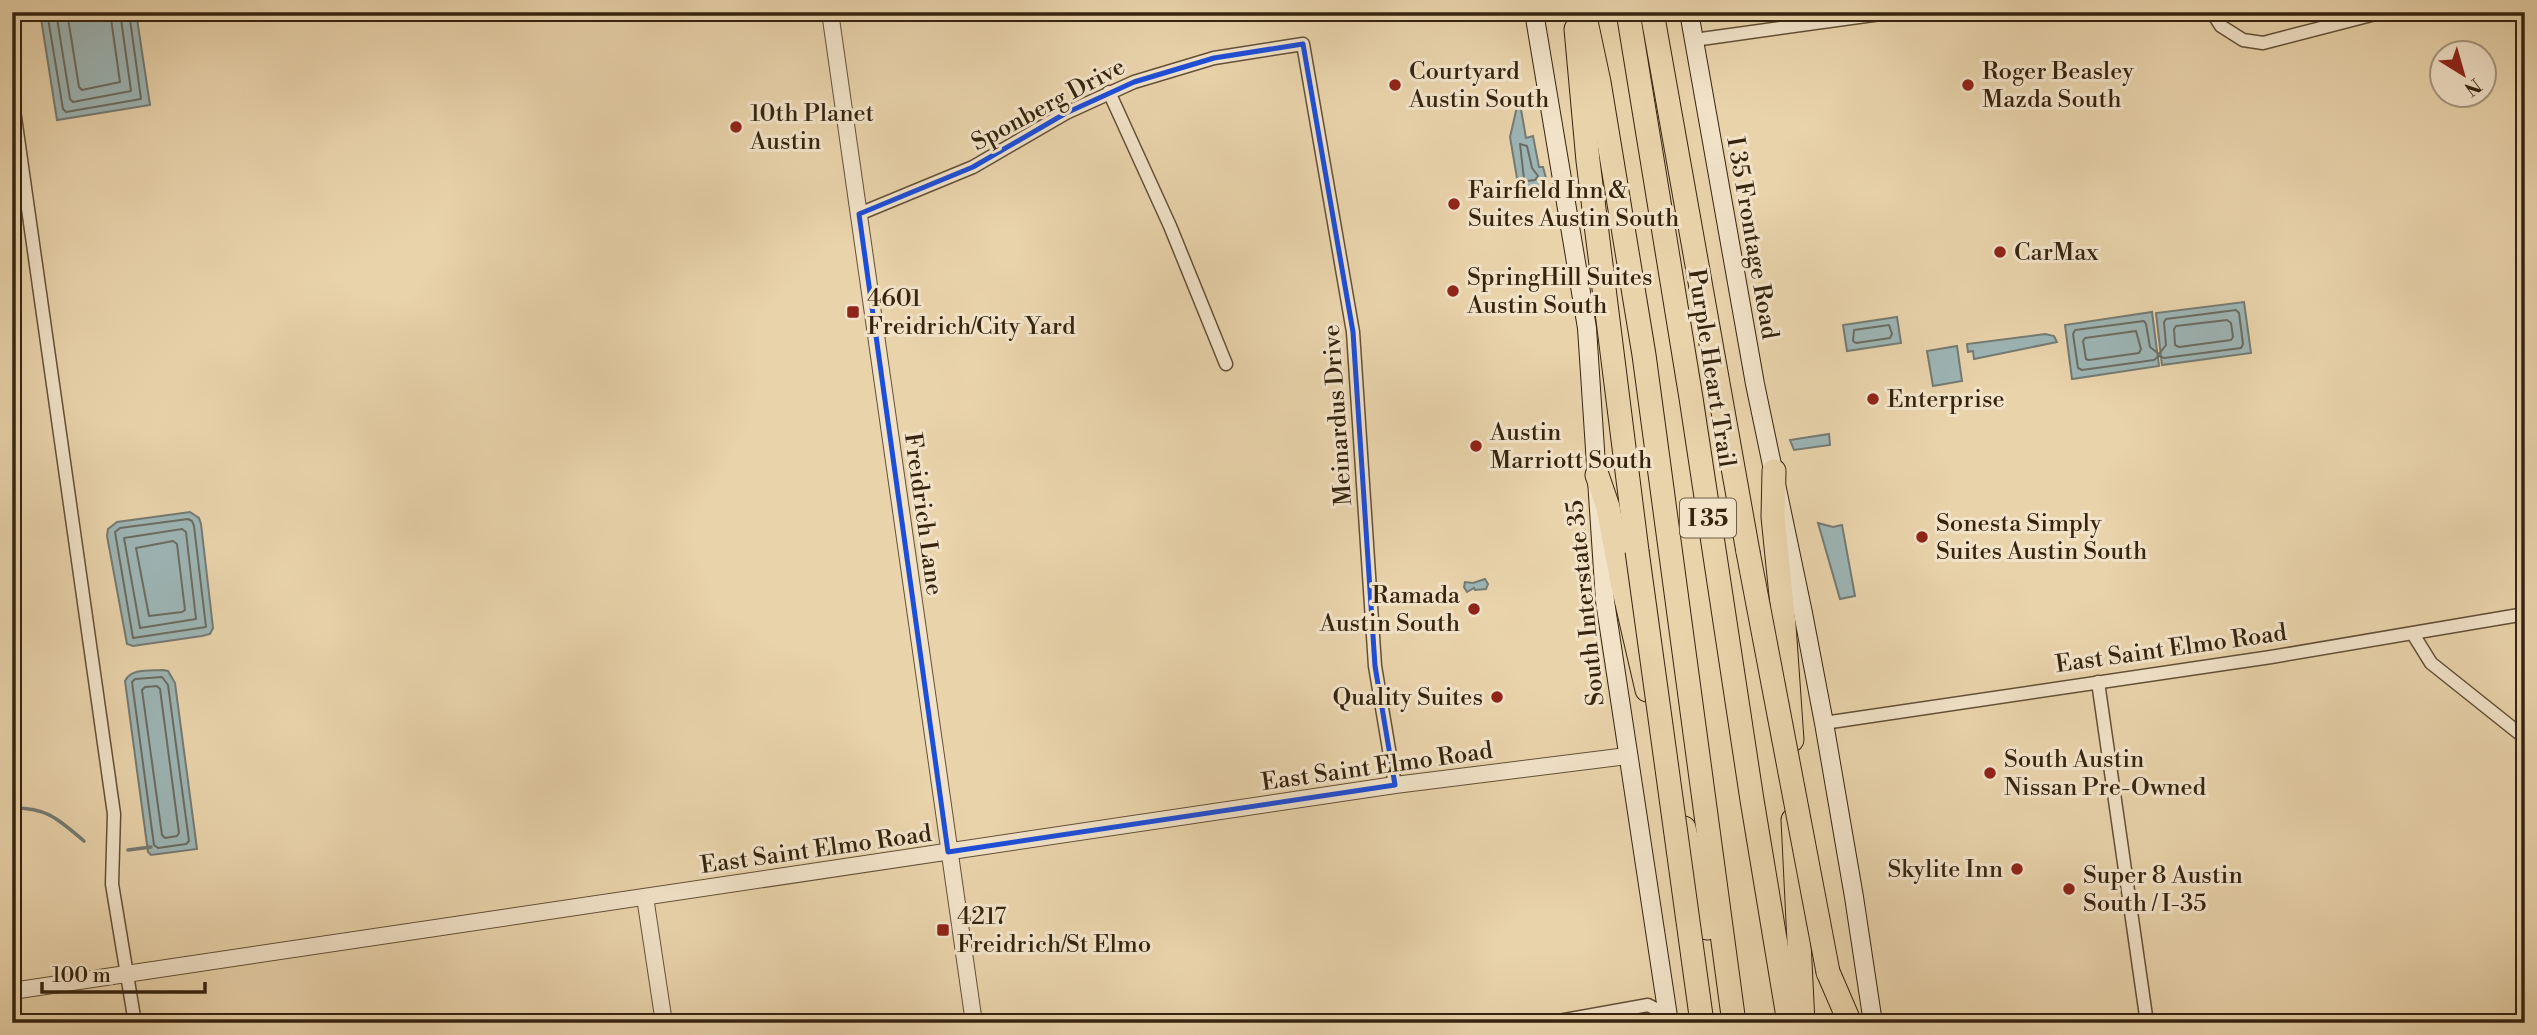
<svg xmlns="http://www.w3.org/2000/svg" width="2537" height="1035" font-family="'Libre Bodoni',serif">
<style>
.water{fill:#9db5b5;stroke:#747b73;stroke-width:2}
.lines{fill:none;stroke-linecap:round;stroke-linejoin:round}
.shore{stroke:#6a6c62;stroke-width:2}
.stream{stroke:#747b73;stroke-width:3.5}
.minor-casing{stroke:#635036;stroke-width:15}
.tertiary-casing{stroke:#635036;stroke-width:18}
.secondary-casing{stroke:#36240f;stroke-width:20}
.motorway-casing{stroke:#36240f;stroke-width:25}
.minor{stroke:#f1e2c8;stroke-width:12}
.tertiary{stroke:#f1e2c8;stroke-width:16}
.secondary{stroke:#f1e2c8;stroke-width:18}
.motorway{stroke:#e9d3ab;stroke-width:23}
.motorway-bridge-casing{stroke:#36240f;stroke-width:25;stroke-linecap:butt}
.motorway-bridge{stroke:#e9d3ab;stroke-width:23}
.marked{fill:none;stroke:#1d4ed8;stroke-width:5;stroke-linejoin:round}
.poi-dot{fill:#8f2418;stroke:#f1e2c8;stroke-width:2.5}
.labels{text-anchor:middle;stroke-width:6;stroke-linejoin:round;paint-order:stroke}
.shield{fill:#f1e2c8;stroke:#6e5d46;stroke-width:2}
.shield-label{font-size:23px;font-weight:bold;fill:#36240f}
.poi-label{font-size:24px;fill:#36240f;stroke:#f1e2c8;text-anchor:start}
.street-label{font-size:24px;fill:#36240f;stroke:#f1e2c8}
</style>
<rect width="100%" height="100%" fill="#e9d3ab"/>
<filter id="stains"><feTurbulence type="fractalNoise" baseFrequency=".00286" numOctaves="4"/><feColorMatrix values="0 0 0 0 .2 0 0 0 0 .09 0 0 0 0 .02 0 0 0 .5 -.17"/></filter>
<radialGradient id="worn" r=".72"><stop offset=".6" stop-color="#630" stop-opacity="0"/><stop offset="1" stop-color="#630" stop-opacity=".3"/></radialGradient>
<g class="water">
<path d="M40,12h96l14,93 -93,15z"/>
<path d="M1519,98l7,40 7,-2 6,31h4l3,11 -5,8 -22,4 -9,-53z"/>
<path d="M2244,302l7,51 -89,12 -6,-52z"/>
<path d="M2152,312l7,54 -87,13 -7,-54z"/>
<path d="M1897,317l4,26 -54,8 -4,-26z"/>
<path d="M2045,334l9,2 3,6 -83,17 -1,-8 -5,1 -1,-8z"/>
<path d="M1957,346l5,35 -29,5 -6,-35z"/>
<path d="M1829,434l1,11 -36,5 -4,-10z"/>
<path d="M190,512l9,6 2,6 12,104 -3,6 -8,2 -69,10 -6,-2 -20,-108 1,-7 9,-7z"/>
<path d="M1818,523l15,4 9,-2 13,71 -15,3z"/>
<path d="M1485,579l3,5 -2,5 -11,1 -1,-2 -7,4 -3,-5 1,-5 8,1z"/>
<path d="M163,670l5,1 7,12 22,166 -46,6 -3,-3 -23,-171c6,-13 25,-10 38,-11z"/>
</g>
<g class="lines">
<g class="shore">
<path d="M47,12l16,97 3,3 75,-13 -12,-87"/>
<path d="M56,12l14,87 3,3 58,-11 -11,-79"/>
<path d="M67,12l12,75 3,3 38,-8 -10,-70"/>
<path d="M1520,144l7,2 5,22 6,8 -3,4 -8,1 -3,-2z"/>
<path d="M2236,310l3,3 4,31 -2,4 -77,10 -5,-2 -5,4 -72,10 -4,-2 -5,-34 2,-4 69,-9 2,3 4,23 9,7 7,-9 -2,-23 2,-3z"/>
<path d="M2227,320l4,3 2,14 -2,3 -52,7 -4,-2 -1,-16 2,-3z"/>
<path d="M1889,325l3,9 -2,4 -34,5 -3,-2 1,-11z"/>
<path d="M2136,331l5,18 -2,4 -50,7 -3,-1 -3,-18 2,-3z"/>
<path d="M188,519l4,2 2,5 12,101 -73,11 -18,-106 5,-4z"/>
<path d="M182,529l4,3 10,87 -56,9 -16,-90z"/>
<path d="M173,541l4,3 8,66 -3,2 -33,4 -13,-68z"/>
<path d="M162,677l6,8 21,156 -3,3 -28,4 -4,-3 -22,-163 3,-3z"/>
<path d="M157,686l3,3 19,144 -2,3 -12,2 -3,-3 -20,-145 3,-3z"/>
</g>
<g class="stream">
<path d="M12,808c35,-1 47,12 72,33"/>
<path d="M128,850l23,-3"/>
</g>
<g class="minor-casing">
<g id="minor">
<path d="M2212,12l9,14 22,14 20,3 120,-31"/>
<path d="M1694,40l201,-28"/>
<path d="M1109,92l61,134 56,138"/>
<path d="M12,96l102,718 -2,70 23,139"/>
<path d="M859,214l114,-47 93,-54 68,-31 80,-24 89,-14 50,288 22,334 20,119"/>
<path d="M2413,634l18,29 94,75"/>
<path d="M2098,682l49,341"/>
<path d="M1824,723l447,-66 254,-43"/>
<path d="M1548,1023l100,-18 20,10"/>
<path d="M1651,1023l17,-8"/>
</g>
</g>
<g class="tertiary-casing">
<g id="tertiary">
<path d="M830,12l144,1011"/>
<path d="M645,897l19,126"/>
<path d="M12,991l1383,-206 232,-29"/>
</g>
</g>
<g class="secondary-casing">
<g id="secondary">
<path d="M1534,12l53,316 18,273 64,422"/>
<path d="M1689,12l66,372 48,229 21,110 30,174 19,126"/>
</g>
</g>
<g class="motorway-casing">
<g id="motorway">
<path d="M1584,12l15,70 45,273 90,668"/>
<path d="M1628,12l63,386 61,402 37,223"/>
<path d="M1652,12l96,540"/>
<path d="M1576,29l12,132 49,390"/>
<path d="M1774,471l-1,46 11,108 8,115"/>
<path d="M1597,475l11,32 14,75 25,108"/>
<path d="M1793,820l10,203"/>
<path d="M1684,828l23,100"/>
<path d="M1828,972l22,51"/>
</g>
</g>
<use href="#minor" class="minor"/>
<use href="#tertiary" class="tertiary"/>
<use href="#secondary" class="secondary"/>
<use href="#motorway" class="motorway"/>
<g class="motorway-bridge-casing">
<g id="motorway-bridge">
<path d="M1637,551l65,472"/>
<path d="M1748,552l80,420"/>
</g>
</g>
<use href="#motorway-bridge" class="motorway-bridge"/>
</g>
<path class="marked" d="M1303,44l50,288 22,334 20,119 -447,67 -89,-638 114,-47 93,-54 68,-31 80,-24z"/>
<g class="poi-dot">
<circle cx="1395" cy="85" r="7"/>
<circle cx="1968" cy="85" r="7"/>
<circle cx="736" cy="127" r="7"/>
<circle cx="1454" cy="204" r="7"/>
<circle cx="2000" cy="252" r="7"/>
<circle cx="1453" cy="291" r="7"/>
<rect x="846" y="305" width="14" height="14" rx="3.5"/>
<circle cx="1873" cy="399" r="7"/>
<circle cx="1476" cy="446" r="7"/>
<circle cx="1922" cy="537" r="7"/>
<circle cx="1474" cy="609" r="7"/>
<circle cx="1497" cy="697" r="7"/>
<circle cx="1990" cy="773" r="7"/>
<circle cx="2017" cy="869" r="7"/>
<circle cx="2069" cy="889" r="7"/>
<rect x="936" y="923" width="14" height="14" rx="3.5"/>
</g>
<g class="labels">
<rect class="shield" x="1680" y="498.5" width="56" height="39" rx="5"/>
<g class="shield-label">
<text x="1708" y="526">I 35</text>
</g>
<g class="poi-label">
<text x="1409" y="79">Courtyard<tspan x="1409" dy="28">Austin South</tspan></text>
<text x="1982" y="79">Roger Beasley<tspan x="1982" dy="28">Mazda South</tspan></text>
<text x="750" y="121">10th Planet<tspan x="750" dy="28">Austin</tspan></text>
<text x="1468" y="198">Fairfield Inn &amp;<tspan x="1468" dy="28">Suites Austin South</tspan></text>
<text x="2014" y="260">CarMax</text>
<text x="1467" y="285">SpringHill Suites<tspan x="1467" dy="28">Austin South</tspan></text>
<text x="867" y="306">4601<tspan x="867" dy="28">Freidrich/City Yard</tspan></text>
<text x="1887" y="407">Enterprise</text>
<text x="1490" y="440">Austin<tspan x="1490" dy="28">Marriott South</tspan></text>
<text x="1936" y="531">Sonesta Simply<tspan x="1936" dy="28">Suites Austin South</tspan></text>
<text x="1460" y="603" text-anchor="end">Ramada<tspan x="1460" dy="28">Austin South</tspan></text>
<text x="1483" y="705" text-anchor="end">Quality Suites</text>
<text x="2004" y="767">South Austin<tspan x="2004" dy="28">Nissan Pre-Owned</tspan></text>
<text x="2003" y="877" text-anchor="end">Skylite Inn</text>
<text x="2083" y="883">Super 8 Austin<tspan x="2083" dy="28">South / I-35</tspan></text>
<text x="957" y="924">4217<tspan x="957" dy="28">Freidrich/St Elmo</tspan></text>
</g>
<g class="street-label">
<text transform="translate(1048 104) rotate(-28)" y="8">Sponberg Drive</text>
<text transform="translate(1753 238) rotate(80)" y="8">I 35 Frontage Road</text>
<text transform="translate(1712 368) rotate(81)" y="8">Purple Heart Trail</text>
<text transform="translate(1337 415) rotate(-94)" y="8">Meinardus Drive</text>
<text transform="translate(924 514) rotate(82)" y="8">Freidrich Lane</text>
<text transform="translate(1585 603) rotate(-96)" y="8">South Interstate 35</text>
<text transform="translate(2171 648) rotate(-8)" y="8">East Saint Elmo Road</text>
<text transform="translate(1377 766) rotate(-8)" y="8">East Saint Elmo Road</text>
<text transform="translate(816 849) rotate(-8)" y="8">East Saint Elmo Road</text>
</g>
</g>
<rect width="2537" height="1035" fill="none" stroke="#e9d3ab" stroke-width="42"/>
<rect x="14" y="14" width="2509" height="1007" fill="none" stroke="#36240f" stroke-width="3.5"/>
<rect x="21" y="21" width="2495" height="993" fill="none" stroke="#36240f" stroke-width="2"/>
<g transform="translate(2463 74) rotate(143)"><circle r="33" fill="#f1e2c8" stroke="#a6967e" stroke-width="2"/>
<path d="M0-5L12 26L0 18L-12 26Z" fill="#8f2418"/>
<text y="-10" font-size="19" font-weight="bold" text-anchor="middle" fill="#36240f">N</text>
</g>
<path d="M42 982v10h163v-10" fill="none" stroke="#36240f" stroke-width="3.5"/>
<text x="52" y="982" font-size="21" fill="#36240f" stroke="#f1e2c8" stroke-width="5" paint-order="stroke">100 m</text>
<rect width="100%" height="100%" filter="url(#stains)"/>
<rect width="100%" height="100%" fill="url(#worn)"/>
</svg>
